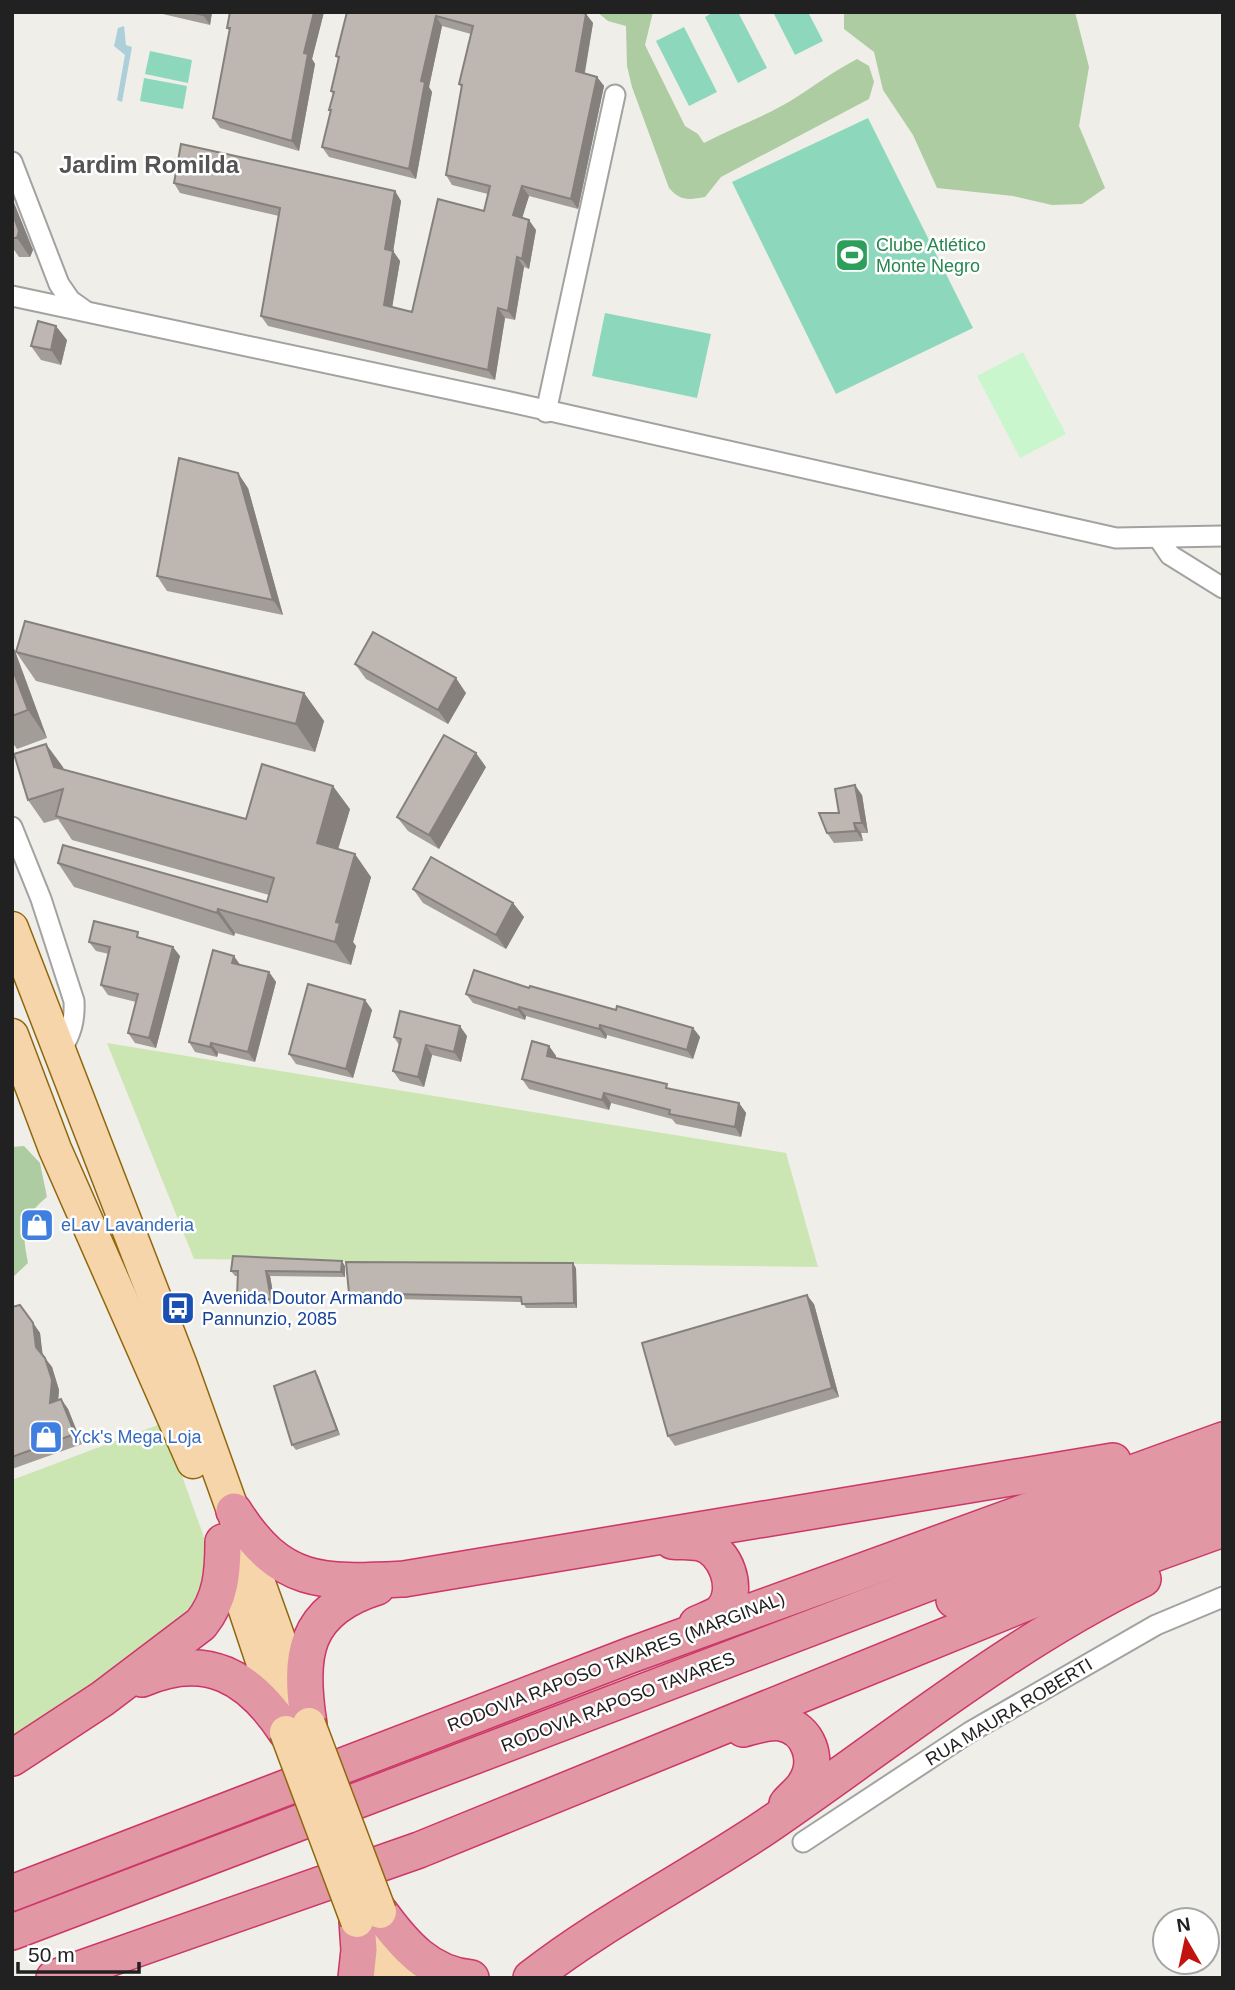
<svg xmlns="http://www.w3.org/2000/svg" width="1235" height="1990" font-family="Arial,sans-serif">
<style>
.grass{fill:#cbe6b3}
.forest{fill:#adcca1}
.park{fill:#caf6ce}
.pitch{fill:#8dd8bc}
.water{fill:#adcfda}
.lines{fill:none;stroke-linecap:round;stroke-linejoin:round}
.street-casing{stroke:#a2a2a2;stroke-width:23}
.primary-casing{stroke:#91670d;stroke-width:35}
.highway-casing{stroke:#cd3768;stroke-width:38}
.street{stroke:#fff;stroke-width:19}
.primary{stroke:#f5d5a9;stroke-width:32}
.highway{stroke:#e197a4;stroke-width:35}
.primary-bridge-casing{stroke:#91670d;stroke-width:35;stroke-linecap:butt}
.primary-bridge{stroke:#f5d5a9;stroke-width:32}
.wall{fill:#a39d98}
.shaded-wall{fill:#85807c}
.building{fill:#beb7b1;stroke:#85807c;stroke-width:2}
.labels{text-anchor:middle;stroke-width:5;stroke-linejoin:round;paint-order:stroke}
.leisure-label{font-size:18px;fill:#27864d;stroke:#fff;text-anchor:start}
.shop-label{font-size:18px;fill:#366cbe;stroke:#fff;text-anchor:start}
.transit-label{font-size:18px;fill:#164399;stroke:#fff;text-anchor:start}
.street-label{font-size:18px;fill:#212121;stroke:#fff}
.district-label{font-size:24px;font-weight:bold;fill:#545454;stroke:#fff}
</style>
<rect width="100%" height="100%" fill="#f0eee8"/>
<g class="grass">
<path d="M107,1043l679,110 32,114 -624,-8z"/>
<path d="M163,1423l42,117 2,26 -5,37 -190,142v-265z"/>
</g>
<g class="forest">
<path d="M597,12h56l-8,33 40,81 13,8 6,9c28,-15 60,-26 88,-43 22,-14 42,-29 65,-41l12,7 5,16 -5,17 -148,78 -16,20c-17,3 -25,4 -36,-9l-37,-101 -5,-21 -1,-40 -18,-5z"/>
<path d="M844,12h231l14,55 -10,59 26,62 -23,16 -30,1 -39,-9 -76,-8 -24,-53 -30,-45 -9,-38 -30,-23z"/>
<path d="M24,1146l16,17 7,34c-26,21 -25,36 -19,66l-16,15v-131z"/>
</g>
<path class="park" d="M1023,352l43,82 -46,24 -43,-82z"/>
<g class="pitch">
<path d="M714,12h24l29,56 -29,15 -33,-66z"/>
<path d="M773,12h35l15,29 -28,14z"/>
<path d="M684,27l33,65 -28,14 -33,-65z"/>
<path d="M150,51l42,9 -4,23 -43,-9z"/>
<path d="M144,78l43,8 -4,23 -43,-8z"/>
<path d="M868,118l105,210 -137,66 -104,-212z"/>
<path d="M605,313l106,21 -14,64 -105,-22z"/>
</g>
<path class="water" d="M124,26l2,19 6,2 -10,55 -5,-2 8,-45 -11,-9 4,-18z"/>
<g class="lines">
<g class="street-casing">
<g id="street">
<path d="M12,162l47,122 11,16 14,10"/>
<path d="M12,296l498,106 606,136 107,-2"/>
<path d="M546,412l69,-317"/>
<path d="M1159,539l11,16 53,33"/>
<path d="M12,827l29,72 33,102c1,20 -3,33 -13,49"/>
<path d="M803,1842l167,-110 186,-107 67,-28"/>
</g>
</g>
<g class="primary-casing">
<g id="primary">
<path d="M12,928l168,435 122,340"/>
<path d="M12,1035l43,114 138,313"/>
<path d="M234,1577l49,147"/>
<path d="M385,1924l21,54"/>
<path d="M360,1928l18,50"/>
</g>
</g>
<g class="highway-casing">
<g id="highway">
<path d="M234,1511c47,75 89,72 170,68l709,-118"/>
<path d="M672,1541c9,1 19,0 28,2 26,6 41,48 22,68 -6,6 -17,9 -25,13"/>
<path d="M954,1600l269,-102"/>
<path d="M142,1679c65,-28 108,-2 144,53"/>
<path d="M309,1724c-11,-68 -6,-114 68,-137"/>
<path d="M743,1729c12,-3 26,-8 38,-6 28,5 39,38 24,61 -4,7 -12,13 -18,20"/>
<path d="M12,1758l90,-59 99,-75c20,-25 22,-51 22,-82"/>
<path d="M12,1893l619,-238 592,-215"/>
<path d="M380,1912c24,33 49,62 91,66"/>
<path d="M12,1932l1211,-461"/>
<path d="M54,1978l365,-128 671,-273 133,-48"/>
<path d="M356,1978l3,-28 -2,-29"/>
<path d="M531,1978c73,-57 159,-100 236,-152 123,-84 242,-182 376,-247"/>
</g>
</g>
<use href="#street" class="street"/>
<use href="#primary" class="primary"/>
<use href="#highway" class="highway"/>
<g class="primary-bridge-casing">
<g id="primary-bridge">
<path d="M309,1724l71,188"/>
<path d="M286,1732l71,189"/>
</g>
</g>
<use href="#primary-bridge" class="primary-bridge"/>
</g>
<g class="wall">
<path d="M154,12h58l-2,13z"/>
<path d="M230,12h94l-12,47 3,5 -16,87 -79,-23 -7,-10 17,-86 -3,-4z"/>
<path d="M347,12l239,2 7,9 -8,50 12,4 7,9 -26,123 -49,-13 -7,22 14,12 -7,39 -5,-2 -9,53 -10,-2 -10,62 -227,-54 -7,-10 18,-100 -99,-23 -6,-10 221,8 6,10 -8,50 7,10 -8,46 20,5 72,-101 4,-17 -36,-9 -6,-10 16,-87 -3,-4 12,-50 -29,-8 -13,61 3,5 -16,87 -87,-22 -7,-10 9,-34 -2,-3 4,-16 -2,-3 8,-31 -3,-4z"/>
<path d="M12,198l21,52 -3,7h-11l-7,-10z"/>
<path d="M67,340l-6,25 -20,-5 -10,-14z"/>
<path d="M248,488l35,127 -116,-24 -10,-15z"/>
<path d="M12,643l35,95 -30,11 -5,-7z"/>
<path d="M16,652l288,41 20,28 -9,31 -279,-71z"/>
<path d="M355,664l111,29 -18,31 -82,-45z"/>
<path d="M63,767v2l183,50 104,-10 -12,40 33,28 -18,65 3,4 -5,19 -116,-32 -1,3 -160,-49 -16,-24 209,39 2,-7 -197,-55 -14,-21 -14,4 -16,-23z"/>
<path d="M486,767l-47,82 -31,-18 -11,-14z"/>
<path d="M862,795l6,38h-7l2,8 -29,2 -7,-10 12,-20z"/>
<path d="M413,889l100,14 11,14 -18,32 -83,-46z"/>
<path d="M143,939l37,17 -24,92 -21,-5 -7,-10 8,-31 -28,-7 -7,-10 8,-31 -13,-3 -7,-9z"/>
<path d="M269,972l7,10 -21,80 -37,-9 -1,4 -22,-5 -6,-10z"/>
<path d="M529,988l87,22 77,18 7,9 -7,22 -86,-24 -1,4 -80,-23 -1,4 -52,-17 -7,-9z"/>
<path d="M365,1000l7,10 -19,68 -57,-14 -7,-10z"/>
<path d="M467,1036l-6,26 -29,-7 -8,32 -24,-6 -7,-10 6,-26 -5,-8z"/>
<path d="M549,1046l7,10v2l114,31 69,14 7,10 -5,24 -65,-13 -4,-5 -61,-16 -2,7 -80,-21 -7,-10z"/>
<path d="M345,1266v11l-75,-1 5,28 -35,-2 -3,-5 1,-21h-3l-4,-5z"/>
<path d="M576,1268l1,40h-51l-4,-6 -170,-4 -3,-5z"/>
<path d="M814,1304l25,93 -164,49 -7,-10z"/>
<path d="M12,1307l21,16 7,10 2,22 10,12 7,23 -1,11 3,-2 7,10 14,35 -70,25z"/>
<path d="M315,1371l3,5 22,59 -44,15 -4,-5z"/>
</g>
<g class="shaded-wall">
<path d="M203,12h9l-2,13 -7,-10z"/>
<path d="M314,12h10l-12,47 3,5 -16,87 -7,-10 12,-88z"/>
<path d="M586,14l7,9 -10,58 -7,-10z"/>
<path d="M436,16l6,10 -13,61 3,5 -16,87 -7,-10 12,-88z"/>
<path d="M597,77l7,9 -26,123 -7,-10z"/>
<path d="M522,186l7,10 -9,29 -7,-10z"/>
<path d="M395,191l6,10 -9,58 -7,-10z"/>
<path d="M12,198l21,52 -3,7 -13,-19 -5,-26z"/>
<path d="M529,220l7,10 -7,39 -7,-10z"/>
<path d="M393,251l7,10 -9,53 -7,-9z"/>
<path d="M517,257l7,10 -9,53 -7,-9z"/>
<path d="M498,308l7,10 -10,62 -7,-10z"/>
<path d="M56,326l11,14 -6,25 -10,-15z"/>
<path d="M238,473l10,15 35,127 -10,-15z"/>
<path d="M12,643l35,95 -19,-28 -16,-42z"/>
<path d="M456,678l10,15 -18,31 -10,-14z"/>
<path d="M304,693l20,28 -9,31 -19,-28z"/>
<path d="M46,744l17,23 7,23 -16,-23z"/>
<path d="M476,753l10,14 -47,82 -10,-14z"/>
<path d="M855,785l7,10 6,38 -6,-10z"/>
<path d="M333,786l17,23 -17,57 -16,-23z"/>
<path d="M854,823l7,10 2,8 -7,-10z"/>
<path d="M355,854l16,23 -18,65 3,4 -5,19 -16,-23 1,-20z"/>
<path d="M513,903l11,14 -18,32 -10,-14z"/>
<path d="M218,909l17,24 -1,3 -17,-23z"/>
<path d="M173,947l7,9 -24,92 -7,-10z"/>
<path d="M234,956l7,10 -9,-3z"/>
<path d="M269,972l7,10 -21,80 -7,-10z"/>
<path d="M365,1000l7,10 -19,68 -7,-9z"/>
<path d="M519,1007l7,9 -1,4 -7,-10z"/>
<path d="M600,1025l7,10 -1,4 -7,-10z"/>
<path d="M460,1026l7,10 -6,26 -7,-10z"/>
<path d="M693,1028l7,9 -7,22 -6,-9z"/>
<path d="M211,1043l7,10 -1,4 -7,-10z"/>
<path d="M426,1045l6,10 -8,32 -6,-10z"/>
<path d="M549,1046l7,10 -2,10 -7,-10z"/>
<path d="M604,1093l7,10 -2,7 -7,-10z"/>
<path d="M739,1103l7,10 -5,24 -6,-10z"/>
<path d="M342,1261l3,5v11l-4,-5z"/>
<path d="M573,1263l3,5 1,40 -3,-5z"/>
<path d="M266,1271l4,5 5,28 -4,-5z"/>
<path d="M807,1295l7,9 25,93 -7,-9z"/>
<path d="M33,1323l7,10 3,24 -7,-10z"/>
<path d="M45,1358l7,9 7,23 -2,23 -7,-10z"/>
<path d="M315,1371l3,5 22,59 -3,-5z"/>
<path d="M61,1399l7,10 14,35 -7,-10z"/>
</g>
<g class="building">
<path d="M189,12h14v3z"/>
<path d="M230,12h84l-10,41 4,1 -16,87 -79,-23 17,-90h-3z"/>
<path d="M347,12h233l6,2 -10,57 21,6 -26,122 -49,-13 -9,29 16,5 -7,39 -5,-2 -9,54 -10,-3 -10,62 -227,-54 19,-108 -106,-25 7,-39 214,47 -10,58 8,2 -9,54 28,7 26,-113 46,12 6,-25 -44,-11 16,-90 -3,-1 14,-58 -37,-10 -15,65 4,1 -16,87 -87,-22 9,-37h-2l5,-18 -3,-1 8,-34 -3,-1z"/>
<path d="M12,212l7,19 -2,7h-5z"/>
<path d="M38,321l18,5 -5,24 -20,-4z"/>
<path d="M179,458l59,15 35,127 -116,-24z"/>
<path d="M25,621l279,72 -8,31 -280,-72z"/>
<path d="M373,632l83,46 -18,32 -83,-46z"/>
<path d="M12,668l16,42 -16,6z"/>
<path d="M444,735l32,18 -47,82 -32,-18z"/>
<path d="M46,744l8,23 192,52 16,-55 71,22 -16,57 38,11 -19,68 4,1 -5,19 -117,-33 -1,4 -159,-50 5,-18 204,57 7,-24 -218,-62 7,-27 -35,11 -14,-46z"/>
<path d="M855,785l7,38h-8l2,8 -29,2 -8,-20h20l-4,-24z"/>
<path d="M431,857l82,46 -17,32 -83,-46z"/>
<path d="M94,921l44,11 -1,5 36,10 -24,91 -21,-5 10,-39 -37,-9 9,-38 -21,-5z"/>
<path d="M213,950l21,6 -2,7 37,9 -21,80 -37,-9 -1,4 -21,-5z"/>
<path d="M474,970l55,18 1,-2 86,24 1,-4 76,22 -6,22 -87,-25 -1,4 -80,-22 -1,3 -52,-16z"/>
<path d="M308,984l57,16 -19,69 -57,-15z"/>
<path d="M400,1011l60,15 -6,26 -28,-7 -8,32 -25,-6 8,-32 -7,-2z"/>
<path d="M532,1041l17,5 -2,10 120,28 -1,4 73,15 -4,24 -66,-13 1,-4 -66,-17 -2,7 -80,-21z"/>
<path d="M233,1256l109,5 -1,11 -75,-1 5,28 -34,-2 1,-26h-7z"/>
<path d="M346,1262l227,1 1,40 -52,1 -1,-7 -172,-4z"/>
<path d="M807,1295l25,93 -164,48 -26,-93z"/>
<path d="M20,1305l13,18 3,24 9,11 7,22 -2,23 11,-4 14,35 -63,23v-150z"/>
<path d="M315,1371l22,59 -45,15 -18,-59z"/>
</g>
<defs>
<g id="stadium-square" transform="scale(1.75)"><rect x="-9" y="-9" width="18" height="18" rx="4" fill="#2e9e5b" stroke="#fff"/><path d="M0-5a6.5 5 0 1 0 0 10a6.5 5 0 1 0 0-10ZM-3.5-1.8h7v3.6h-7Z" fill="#fff"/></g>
<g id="shop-square" transform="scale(1.75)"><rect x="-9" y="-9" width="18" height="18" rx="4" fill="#3f7fe0" stroke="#fff"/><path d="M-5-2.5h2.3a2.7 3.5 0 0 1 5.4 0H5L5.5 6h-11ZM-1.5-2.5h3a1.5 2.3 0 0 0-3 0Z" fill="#fff"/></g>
<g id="bus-square" transform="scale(1.75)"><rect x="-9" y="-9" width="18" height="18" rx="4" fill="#1a4fb4" stroke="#fff"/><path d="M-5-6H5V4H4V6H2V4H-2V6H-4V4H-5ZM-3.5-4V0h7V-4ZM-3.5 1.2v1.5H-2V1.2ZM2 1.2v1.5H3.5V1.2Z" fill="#fff"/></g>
</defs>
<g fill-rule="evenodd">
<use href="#stadium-square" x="852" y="255"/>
<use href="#shop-square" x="37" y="1225"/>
<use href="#bus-square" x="178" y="1308"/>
<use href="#shop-square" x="46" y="1437"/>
</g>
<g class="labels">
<g class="leisure-label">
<text x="876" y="251">Clube Atlético<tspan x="876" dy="21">Monte Negro</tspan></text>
</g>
<g class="shop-label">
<text x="61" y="1231">eLav Lavanderia</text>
<text x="70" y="1443">Yck's Mega Loja</text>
</g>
<g class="transit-label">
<text x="202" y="1304">Avenida Doutor Armando<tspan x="202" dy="21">Pannunzio, 2085</tspan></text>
</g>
<g class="street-label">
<text transform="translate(616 1662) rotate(-21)" y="6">RODOVIA RAPOSO TAVARES (MARGINAL)</text>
<text transform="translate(618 1702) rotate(-21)" y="6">RODOVIA RAPOSO TAVARES</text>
<text transform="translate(1009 1712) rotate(-31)" y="6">RUA MAURA ROBERTI</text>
</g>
<g class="district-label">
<text x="149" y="173">Jardim Romilda</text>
</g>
</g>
<rect width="1235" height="1990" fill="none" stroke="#212121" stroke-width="28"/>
<g transform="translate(1186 1941) rotate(351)"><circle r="33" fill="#ffffff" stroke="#a6a6a6" stroke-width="2"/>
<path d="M0-5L12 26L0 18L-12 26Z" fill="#c11411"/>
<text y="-10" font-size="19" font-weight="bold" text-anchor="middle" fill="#212121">N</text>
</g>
<path d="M18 1962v10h121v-10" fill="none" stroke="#212121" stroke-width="3.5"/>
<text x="28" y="1962" font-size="21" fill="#212121" stroke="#ffffff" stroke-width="5" paint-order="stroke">50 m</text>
</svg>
